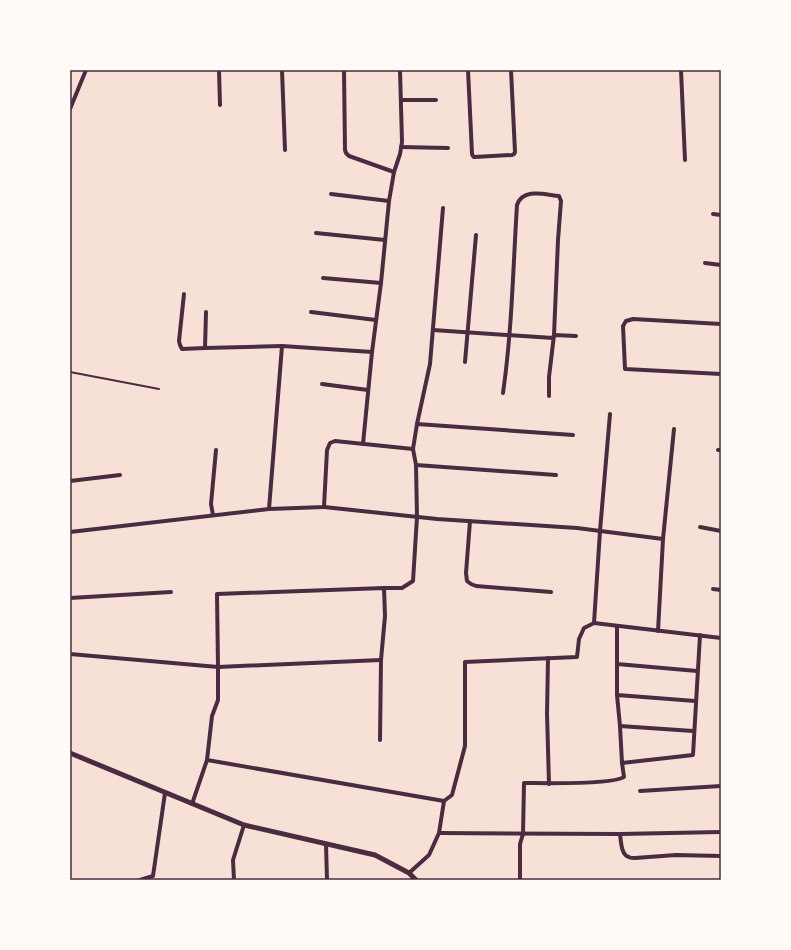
<svg xmlns="http://www.w3.org/2000/svg" width="791" height="950" font-family="Montserrat,sans-serif">
<style>
.lines{fill:none;stroke-linecap:round;stroke-linejoin:round}
.service{stroke:#4a2c40;stroke-width:2}
.minor{stroke:#4a2c40;stroke-width:4}
.tertiary{stroke:#4a2c40;stroke-width:5}
.neatline{fill:none;stroke:#4a2c40;stroke-width:1.5}
</style>
<rect width="100%" height="100%" fill="#f7e1d7"/>
<g class="lines">
<path class="service" d="M70,372l89,17"/>
<g class="minor">
<path d="M219,70l1,35"/>
<path d="M282,70l3,80"/>
<path d="M344,70l1,80 1,3 3,3 45,16"/>
<path d="M468,70l4,84 1,2 1,1 38,-2 2,-1 1,-2 -4,-82"/>
<path d="M681,70l4,90"/>
<path d="M401,100h35"/>
<path d="M70,109l16,-39"/>
<path d="M401,147l47,1"/>
<path d="M331,194l58,7"/>
<path d="M713,214l8,1"/>
<path d="M316,233l69,7"/>
<path d="M705,263l16,2"/>
<path d="M323,278l58,5"/>
<path d="M184,294l-5,47 1,4 2,4 23,-1"/>
<path d="M206,312l-1,36 77,-2"/>
<path d="M311,312l65,8"/>
<path d="M721,324l-88,-5 -7,2 -3,5 2,43 96,5"/>
<path d="M433,330l120,8 1,-3 22,1"/>
<path d="M465,362l11,-127"/>
<path d="M322,384l46,6"/>
<path d="M503,393c9,-62 10,-125 14,-188 6,-18 29,-10 42,-9l2,5 -3,39 -4,95 -5,42v19"/>
<path d="M417,424l13,-60 13,-156"/>
<path d="M363,444l9,-92"/>
<path d="M413,449l3,16 140,10"/>
<path d="M718,450h3"/>
<path d="M70,481l50,-6"/>
<path d="M324,507l113,12 140,9 86,11 -5,92"/>
<path d="M269,509l55,-2 3,-57 3,-7 5,-2 78,8 4,-25 156,11"/>
<path d="M213,515l-2,-11 5,-54"/>
<path d="M470,521l-4,52 1,8 4,3 5,2 75,6"/>
<path d="M700,527l21,4"/>
<path d="M70,532l199,-23 13,-163 90,6 9,-69 8,-82 5,-29 6,-18 2,-12 -2,-72"/>
<path d="M663,539l11,-110"/>
<path d="M384,588h18l11,-7 4,-64 -1,-52"/>
<path d="M713,589l8,1"/>
<path d="M70,598l101,-6"/>
<path d="M594,623l6,-92 10,-117"/>
<path d="M617,626v69l78,6"/>
<path d="M70,654l148,13 -1,-73 167,-6 1,28 -4,44 -1,80"/>
<path d="M548,658l-1,56 2,70"/>
<path d="M381,660l-163,7v33l-6,16 -5,44 237,41"/>
<path d="M617,664l80,7"/>
<path d="M617,695l3,31"/>
<path d="M693,731l-73,-5 2,37 71,-8 7,-120"/>
<path d="M640,791l81,-5"/>
<path d="M192,804l15,-44"/>
<path d="M439,833l181,1 101,-2"/>
<path d="M620,834c1,7 1,21 9,23 0,1 6,1 6,1l41,-3 45,1"/>
<path d="M326,844l1,36"/>
<path d="M409,873l20,-18 10,-22 5,-32 8,-6 13,-49v-84l112,-5 2,-18 5,-11 10,-5 127,15"/>
<path d="M140,880l13,-4 12,-83"/>
<path d="M234,880l-1,-20 11,-35"/>
<path d="M520,880v-36l3,-10 1,-51c18,0 89,2 100,-6l-2,-14"/>
</g>
<path class="tertiary" d="M70,753l174,72 131,30 34,18 7,7"/>
</g>
<rect width="791" height="950" fill="none" stroke="#fffaf5" stroke-width="142"/>
<rect x="71" y="71" width="649" height="808" class="neatline"/>
</svg>
